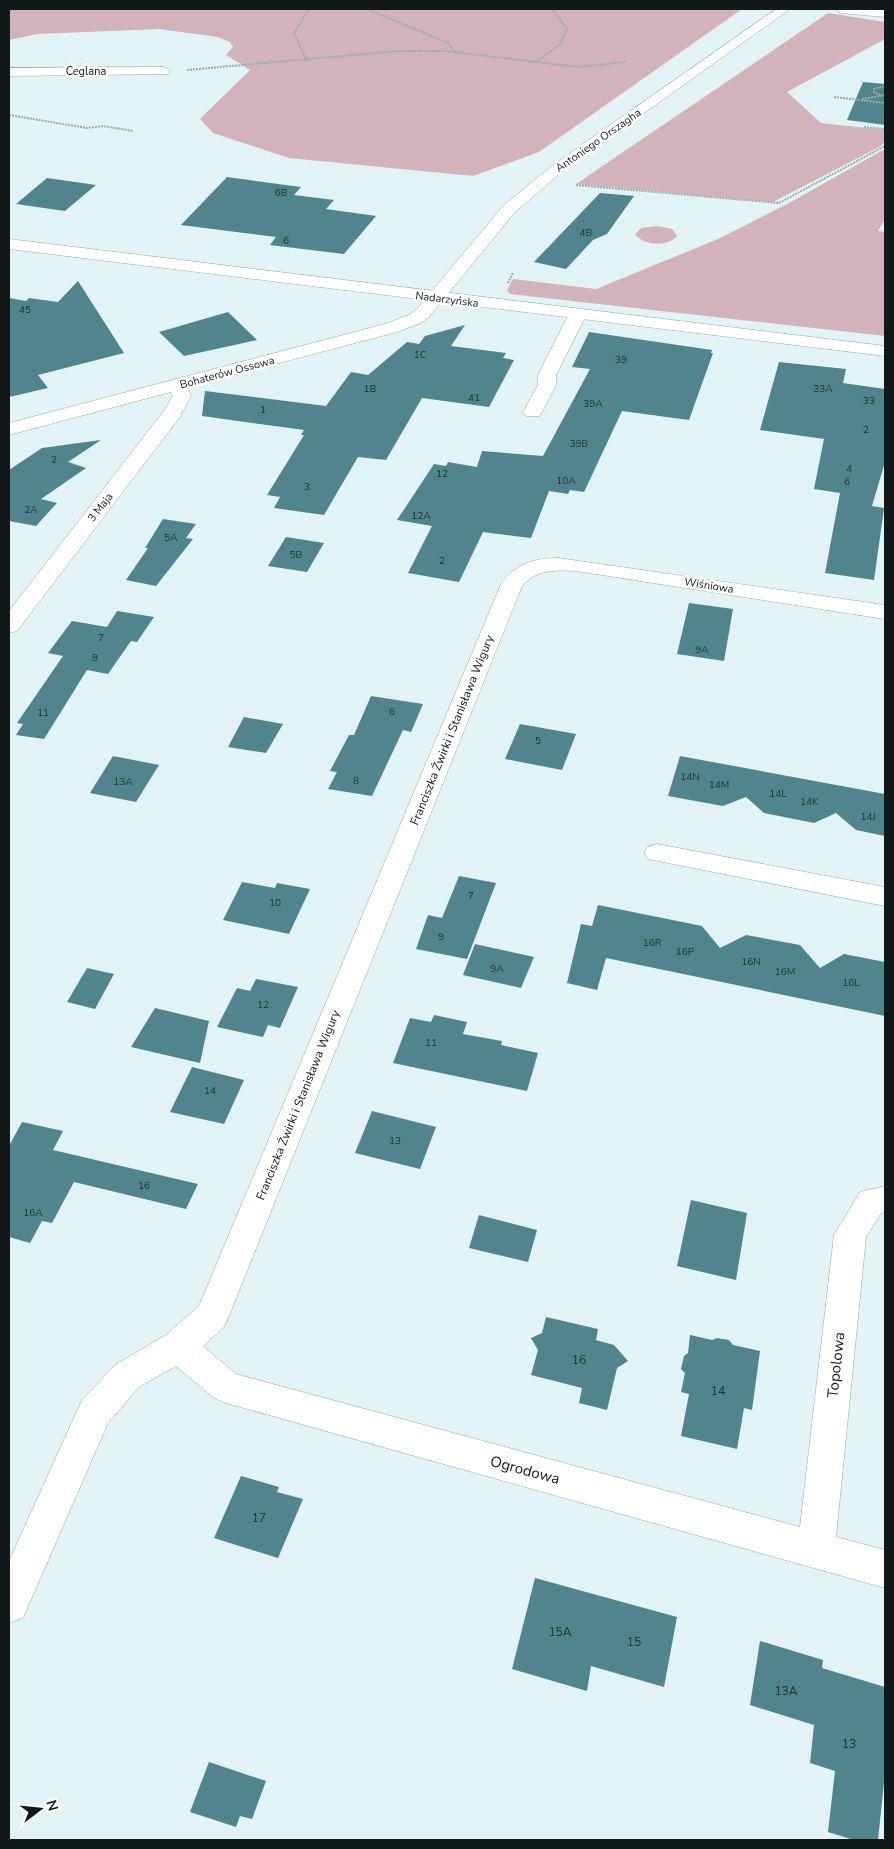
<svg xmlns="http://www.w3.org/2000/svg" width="894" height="1849" font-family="'Nunito Sans',sans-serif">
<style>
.green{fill:#d2b3bc}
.building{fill:#50858d}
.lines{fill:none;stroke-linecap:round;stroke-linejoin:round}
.minor-casing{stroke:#98a9ab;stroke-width:1}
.major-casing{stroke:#98a9ab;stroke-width:1}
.path{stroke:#9dacad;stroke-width:2;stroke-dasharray:2 1;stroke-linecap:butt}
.minor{fill:#fff;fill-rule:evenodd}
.major{fill:#fff;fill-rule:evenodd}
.labels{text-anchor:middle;stroke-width:5;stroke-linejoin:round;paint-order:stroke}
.number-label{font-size:10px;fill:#213336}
.far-street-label{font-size:11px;fill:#111819;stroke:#fff}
.street-label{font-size:12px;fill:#111819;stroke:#fff}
.near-number-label{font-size:12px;fill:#213336}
.near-street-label{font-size:15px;fill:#111819;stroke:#fff}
</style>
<rect width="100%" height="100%" fill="#e1f3f5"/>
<g class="green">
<path d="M9,9h733l-203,143 -66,24 -184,-18 -76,-25 -13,-14 50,-49 -24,-15 7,-8 -3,-5 -12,-5 -59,-8 -121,5 -29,6z"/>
<path d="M828,13l57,9v17l-98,53 34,31 64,7v11l-4,5 -108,56 -197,-18z"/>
<path d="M885,149v70l-7,12 7,1v104l-375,-42 -3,-4 6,-11 83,10 122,-50 71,-36z"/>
<path d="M657,226l15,3 5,7c-9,11 -34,10 -42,-2l6,-6z"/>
</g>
<g class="building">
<path d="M863,82l22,2v41l-38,-5z"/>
<path d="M227,177l74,10 -7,8 40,5 -8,9 50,7 -32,38 -74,-9 6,-8 -95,-12z"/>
<path d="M47,178l49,7 -31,26 -49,-7z"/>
<path d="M600,193l34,3 -27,38 -14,6 -27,29 -32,-7z"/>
<path d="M78,281l46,72 -86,22 10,13 -39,9v-99l17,3 3,-3 29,4z"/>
<path d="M228,312l29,28 -73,16 -25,-24z"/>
<path d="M465,325l-14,21 55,7 -3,5 11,2 -25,47 -67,-9 -36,62 -28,-3 -34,58 -50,-7 6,-11 -13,-2 37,-60h-3l3,-5 -102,-14 3,-25 121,15 25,-34 17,3 39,-33 12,2 6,-8z"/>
<path d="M589,332l123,18 -1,3h2l-24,67 -67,-9 -38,81 -14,-2 -2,4 -19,-3 -18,47 -48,-6 -24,50 -51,-9 24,-47 -35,-6 37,-56 12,2 2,-4 29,5 5,-16 61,5 47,-87 -18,-2z"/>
<path d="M779,362l67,7 -3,14 42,6v73l-13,44 12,2 -10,72 -49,-7 15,-80 -26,-4 10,-50 -64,-9z"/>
<path d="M101,440l-33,22 18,6 -45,31 16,4 -21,23 -27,-5v-51l33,-22z"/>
<path d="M163,519l33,5 -10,14 7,1 -37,47 -30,-6 22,-32h-3z"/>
<path d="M286,537l38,6 -17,29 -39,-6z"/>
<path d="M689,603l44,6 -9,52 -47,-7z"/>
<path d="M117,611l37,6 -17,25 -6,-1 -23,33 -21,-4 -43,69 -28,-4 7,-11 -6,-1 46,-67 -15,-3 24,-32 35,6z"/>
<path d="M371,696l52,8 -12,28 -8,-2 -31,66 -44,-7 9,-17 -7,-1 19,-36h5z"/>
<path d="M244,717l39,7 -17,29 -38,-6z"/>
<path d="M520,724l56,10 -14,36 -57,-11z"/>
<path d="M113,756l46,9 -23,37 -46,-9z"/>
<path d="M680,756l205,38v42l-29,-6 -20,-17 -22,10 -50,-10 -18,-16 -23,9 -55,-10z"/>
<path d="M459,876l37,7 -29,76 -51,-10 12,-34 14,3z"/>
<path d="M242,882l33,6 2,-5 33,6 -21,45 -66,-14z"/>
<path d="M598,905l104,21 18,22 26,-13 54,10 20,23 24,-14 41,8v54l-279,-58 -9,32 -30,-7 14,-59 11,2z"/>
<path d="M475,944l59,13 -13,31 -58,-13z"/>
<path d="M87,968l27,6 -19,35 -28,-7z"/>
<path d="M256,979l42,8 -18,41 -12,-3 -5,12 -46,-10 20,-39 13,3z"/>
<path d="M155,1008l54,13 -9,42 -69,-16z"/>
<path d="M434,1015l33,7 -4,12 39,7 -1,4 37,8 -11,38 -134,-28 17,-45 21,4z"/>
<path d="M192,1067l52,13 -20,44 -54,-12z"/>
<path d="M372,1111l64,16 -16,42 -65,-16z"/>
<path d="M22,1122l41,9 -10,19 145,34 -12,25 -112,-27 -22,41 -10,-2 -12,22 -21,-6v-91z"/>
<path d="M691,1200l56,13 -11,67 -59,-14z"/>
<path d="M479,1215l58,15 -9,32 -59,-14z"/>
<path d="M546,1317l52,12 -2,11 18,5 14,16 -11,7 -10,42 -28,-7 3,-15 -51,-13 7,-25 -7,-12 11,-5z"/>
<path d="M690,1335l22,5 5,-2 12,2 4,5 27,6 -8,59 -8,-2 -7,41 -56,-13 8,-42 -8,-2 4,-19 -4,-4 3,-13 4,-3z"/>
<path d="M241,1476l38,11 -2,5 26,7 -25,59 -64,-20z"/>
<path d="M535,1578l142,39 -13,70 -73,-21 -4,25 -75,-22z"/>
<path d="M760,1641l63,19 -1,8 63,19v86l-7,67h-24l-26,-8 7,-61 -25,-8 4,-38 -64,-20z"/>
<path d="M209,1762l57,19 -14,38 -12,-3 -4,11 -46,-15z"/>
</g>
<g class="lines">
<g class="minor-casing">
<g id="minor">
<path d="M776,9h14l-227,162 -48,41 -86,105 -8,6 -24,9 -209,55 3,9 -12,22 -162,213 -8,2v-22l154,-199 10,-16 -2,-4 -162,43v-12l376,-99 24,-9 8,-6 86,-103 50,-41z"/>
<path d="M835,9h50v8l-44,-4z"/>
<path d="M164,67l7,4 -2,3 -160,2v-8z"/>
<path d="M578,309l6,1 3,4 -31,61v10l-16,31h-14l-3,-4 15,-27v-10l31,-61 3,-4z"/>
<path d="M558,558l327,47v14l-309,-48c-21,-1 -39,-2 -54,15l-293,730 -5,11 -21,19 33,28 564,153 34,-292 26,-43 25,-6v26l-4,1 -15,24 -30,300 49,13v38l-659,-185 -12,-5 -38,-32 -37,21 -31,36 -85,195 -14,5v-62l73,-161 33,-35 51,-30 33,-29 302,-722c14,-20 33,-26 57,-26z"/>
<path d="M657,844l228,43v19l-237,-47 -4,-6 4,-6z"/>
</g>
</g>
<g class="major-casing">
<path id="major" d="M9,239l876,107v10l-876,-107z"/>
</g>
<g class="path">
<path d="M367,9l81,34 8,10"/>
<path d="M552,9h12"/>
<path d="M307,61l-13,-28 15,-24"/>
<path d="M536,62l24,-18 7,-15 -15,-20"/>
<path d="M187,70l210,-19h48l133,16 47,-5"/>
<path d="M880,95l-6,-3v-3l11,-3"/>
<path d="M834,97l51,6"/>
<path d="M862,99l23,-4"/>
<path d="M9,115l78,13 16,-2 30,5"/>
<path d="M864,127l21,2"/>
<path d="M576,185l203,18 106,-57"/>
<path d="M508,283l5,-10"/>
</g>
<use href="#minor" class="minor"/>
<use href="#major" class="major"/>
</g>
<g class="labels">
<g class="number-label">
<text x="281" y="196">6B</text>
<text x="586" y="236">4B</text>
<text x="286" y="244">6</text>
<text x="25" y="313">45</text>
<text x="420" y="358">1C</text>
<text x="621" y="363">39</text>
<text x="370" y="392">1B</text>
<text x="823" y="392">33A</text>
<text x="474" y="401">41</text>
<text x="869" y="404">33</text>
<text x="593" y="407">39A</text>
<text x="263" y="413">1</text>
<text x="866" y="433">2</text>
<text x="579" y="447">39B</text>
<text x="54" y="463">2</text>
<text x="849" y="472">4</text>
<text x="442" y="477">12</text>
<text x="566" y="484">10A</text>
<text x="847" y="485">6</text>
<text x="307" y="490">3</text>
<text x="31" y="513">2A</text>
<text x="421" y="519">12A</text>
<text x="171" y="541">5A</text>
<text x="296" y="558">5B</text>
<text x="442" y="564">2</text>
<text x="101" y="641">7</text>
<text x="702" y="653">9A</text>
<text x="95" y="661">9</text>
<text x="392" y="715">6</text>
<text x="43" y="716">11</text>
<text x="538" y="744">5</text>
<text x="690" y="780">14N</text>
<text x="356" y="784">8</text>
<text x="123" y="785">13A</text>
<text x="719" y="788">14M</text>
<text x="778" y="797">14L</text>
<text x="809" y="805">14K</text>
<text x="868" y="820">14J</text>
<text x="471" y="899">7</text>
<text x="275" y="906">10</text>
<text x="441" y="940">9</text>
<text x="652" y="946">16R</text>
<text x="685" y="955">16P</text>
<text x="751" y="965">16N</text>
<text x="497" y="972">9A</text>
<text x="785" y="975">16M</text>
<text x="851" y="986">16L</text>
<text x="263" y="1008">12</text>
<text x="431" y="1046">11</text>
<text x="210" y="1094">14</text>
<text x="395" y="1144">13</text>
<text x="144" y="1189">16</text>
<text x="33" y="1216">16A</text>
</g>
<g class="far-street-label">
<text x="86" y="75">Ceglana</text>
<text transform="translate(598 140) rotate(-35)" y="4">Antoniego Orszagha</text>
<text transform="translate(447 299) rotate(7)" y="4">Nadarzyńska</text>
<text transform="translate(227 372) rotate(-15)" y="4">Bohaterów Ossowa</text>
<text transform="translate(100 507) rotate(-52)" y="4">3 Maja</text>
<text transform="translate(709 585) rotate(9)" y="4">Wiśniowa</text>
</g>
<g class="street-label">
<text transform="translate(452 730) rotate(-68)" y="4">Franciszka Żwirki i Stanisława Wigury</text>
<text transform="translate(298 1105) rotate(-68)" y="4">Franciszka Żwirki i Stanisława Wigury</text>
</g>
<g class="near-number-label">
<text x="579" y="1364">16</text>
<text x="718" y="1395">14</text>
<text x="259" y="1522">17</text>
<text x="560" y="1636">15A</text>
<text x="634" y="1646">15</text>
<text x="786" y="1695">13A</text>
<text x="849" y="1748">13</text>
</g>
<g class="near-street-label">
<text transform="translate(836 1365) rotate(-84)" y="5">Topolowa</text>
<text transform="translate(525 1470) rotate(15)" y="5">Ogrodowa</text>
</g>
</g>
<rect width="894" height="1849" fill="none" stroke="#111819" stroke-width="20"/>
<g transform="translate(40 1809) rotate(74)" stroke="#ffffff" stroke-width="4" paint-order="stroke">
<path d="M0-4L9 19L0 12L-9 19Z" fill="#111819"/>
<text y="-8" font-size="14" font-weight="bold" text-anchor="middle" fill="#111819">N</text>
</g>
</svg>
